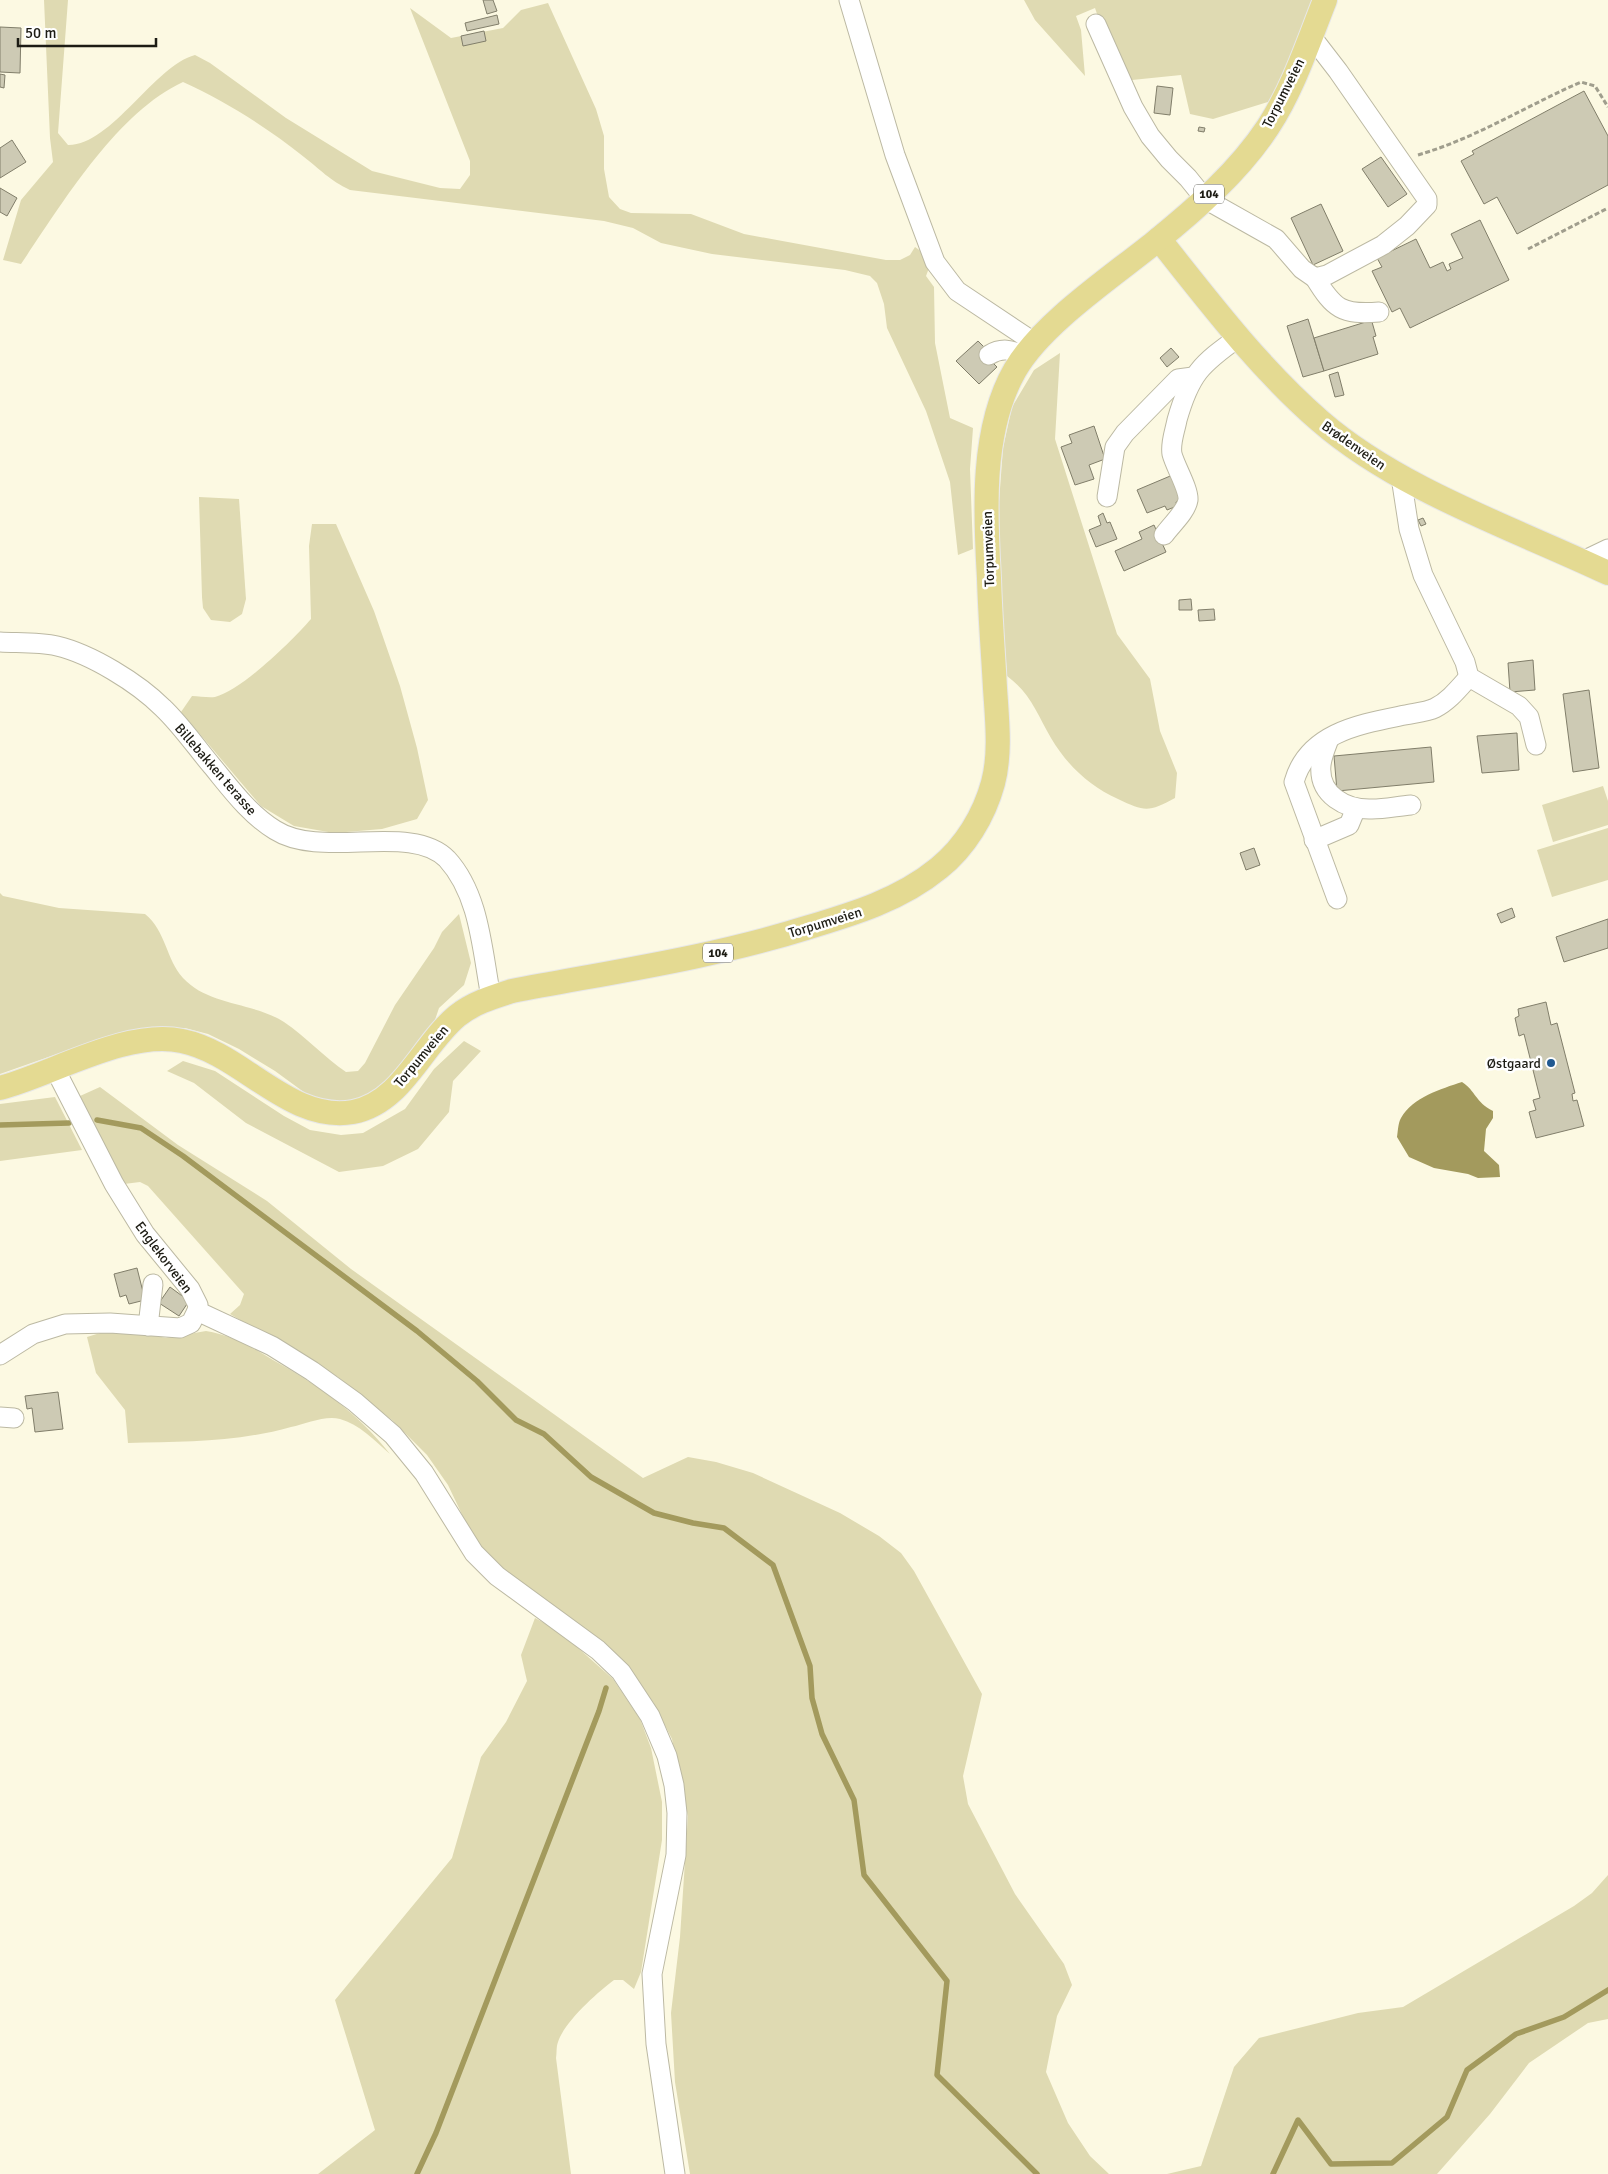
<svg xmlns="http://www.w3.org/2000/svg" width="1608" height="2174" font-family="Signika,sans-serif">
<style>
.green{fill:#dfdab2}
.water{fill:#a39a5d}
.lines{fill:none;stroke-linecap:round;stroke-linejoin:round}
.stream{stroke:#a39a5d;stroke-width:5.5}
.building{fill:#cdcab4;stroke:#817e6a}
.minor-casing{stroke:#bcb9a3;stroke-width:21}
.major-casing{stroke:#e8e8e8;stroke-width:26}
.path{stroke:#a09e8d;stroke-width:3;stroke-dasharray:5 2.5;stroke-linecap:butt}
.minor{stroke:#fff;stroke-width:19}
.major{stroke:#e4da92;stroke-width:24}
.poi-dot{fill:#215991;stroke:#fff;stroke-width:2}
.labels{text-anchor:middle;stroke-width:5;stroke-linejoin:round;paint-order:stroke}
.shield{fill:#fff;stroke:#61605a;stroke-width:1}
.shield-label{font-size:12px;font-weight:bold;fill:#1d1c14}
.street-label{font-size:14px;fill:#1d1c14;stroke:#fff}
.poi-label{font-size:14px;fill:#1d1c14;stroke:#fff;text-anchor:end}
</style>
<rect width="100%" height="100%" fill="#fcf9e2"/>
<g class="green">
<path d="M44,0h24l-10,133 10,12c43,1 87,-80 127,-90l15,8 76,55 86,53 68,17 20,1 10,-14v-14l-60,-153 41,30 52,-10 18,-18 27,-7 48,106 8,27v33l5,28 11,12 11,4 60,1 53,20 142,26h14l10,-5 5,-8 10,7 4,14 -3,8 8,11 1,56 15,75 23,10 -3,41 3,80 -15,6 -8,-73 -24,-71 -39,-83 -3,-24 -7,-21 -7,-7 -25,-6 -133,-16 -51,-11 -28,-15 -29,-7 -254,-31c-21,-10 -29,-20 -46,-33 -36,-29 -79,-56 -121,-75 -67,31 -121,122 -162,182l-18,-4 18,-60 32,-38 -3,-24z"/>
<path d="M1024,0h291l-44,101 -58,18 -23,-5 -9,-39 -49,5 -15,-7 -22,-65 -19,8 5,14 4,46 -50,-56z"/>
<path d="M1060,353l-5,86 62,195 33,45 10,52 17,42 -2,25c-26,14 -30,14 -57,1 -29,-13 -51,-34 -67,-61 -14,-24 -20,-44 -44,-62l-10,-147 6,-81 9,-41 22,-37z"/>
<path d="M199,497l40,2 7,100 -4,15 -12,8 -19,-2 -8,-12 -1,-11z"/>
<path d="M312,524h24l38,87 26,75 17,62 11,52 -11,19 -35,10 -48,4 -40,-7 -33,-20 -80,-94 11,-16c7,0 16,2 23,1 27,-7 77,-56 96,-78l-2,-73z"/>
<path d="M1603,786l5,15v24l-55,17 -11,-37z"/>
<path d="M1608,828v52l-56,17 -15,-47z"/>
<path d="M0,893l3,3 56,12 86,6c21,17 21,45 38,64 26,28 70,24 101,44 22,15 40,35 62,50l12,-1 7,-8 30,-58 39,-57 8,-16 17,-18 12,49 -7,22 -25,23 -7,21 -52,60 -21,12 -21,4 -22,-4 -41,-30 -36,-22 -31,-15 -23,-6h-26l-72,21 -30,5 -57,20z"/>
<path d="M464,1041l17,10 -28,30 -4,31 -31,37 -35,17 -44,6 -93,-49 -52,-40 -27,-12 16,-10 32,10 69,45 26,14 31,5 22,-2 42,-24 29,-40z"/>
<path d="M100,1087l78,58 89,56 84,68 292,209 45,-21 28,5 37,11 87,40 39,23 22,17 13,18 68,123 -19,82 5,28 47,90 49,70 8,21 -15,31 -11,56 22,51 22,33 19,18h-419l-15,-92 -4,-69 9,-76 8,-121 -16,-77 -19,-37 -32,-41 -116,-91 -23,-22 -15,-23 -19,-40 -21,-30 -35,-35 -54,-43 -108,-63 10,-9 4,-11 -96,-108 -8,-4 -16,2 -44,-88z"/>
<path d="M55,1097l27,53 -82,11v-57z"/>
<path d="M206,1331c25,4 46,16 67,29 45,25 85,53 117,94 -15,-13 -31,-30 -50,-35 -15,-4 -34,5 -49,8 -53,15 -107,15 -163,16l-3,-33 -29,-37 -9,-36 13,-4h42l24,5z"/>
<path d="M535,1618l24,13 54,48 27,40 11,29 11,54v38l-21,132 -7,17 -11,-9h-9c-17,13 -49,41 -56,62 -2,5 -1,11 -2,16l15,116h-253l57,-44 -40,-130 117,-142 29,-101 25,-35 21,-41 -6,-26z"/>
<path d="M1608,1875v144l-20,4 -59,40 -39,51 -53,60h-270l34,-8 33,-99 25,-29 99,-25 45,-6 171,-101 18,-13z"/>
</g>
<path class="water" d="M1462,1082c14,9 13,20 31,29v7l-7,11 -2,22 15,14 1,12 -22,1 -10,-4 -34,-6 -25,-11 -12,-20c1,-6 1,-14 4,-19 12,-21 40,-29 61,-36z"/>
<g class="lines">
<g class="stream">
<path d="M97,1120l44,8 42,28 234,175 60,50 39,39 28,14 47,43 63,36 39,10 31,5 49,37 37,101 2,32 10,36 32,66 10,75 83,106 -10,94 100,99"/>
<path d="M0,1125l69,-2"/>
<path d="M417,2174l19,-41 163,-422 7,-23"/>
<path d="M1273,2174l25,-54 33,44 61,-1 55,-46 20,-47 49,-36 48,-17 44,-27"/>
</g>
</g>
<g class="building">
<path d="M483,0h10l4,11 -10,3z"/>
<path d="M497,15l2,9 -32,7 -2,-8z"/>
<path d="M0,27l21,1 -1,45 -20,-1z"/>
<path d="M484,31l2,10 -23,5 -2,-10z"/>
<path d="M0,74l5,1 -1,13 -4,-1z"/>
<path d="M1157,86l16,2 -3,27 -16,-2z"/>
<path d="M1584,91l24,45v49l-91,49 -20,-37 -13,7 -23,-43 13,-7 -2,-3z"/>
<path d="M1199,127l6,1 -1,4 -6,-1z"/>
<path d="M12,140l14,22 -26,16v-30z"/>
<path d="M1381,157l26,37 -19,13 -26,-38z"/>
<path d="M0,188l17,10 -10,18 -7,-4z"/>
<path d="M1321,204l22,47 -30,14 -22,-47z"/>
<path d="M1480,220l29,60 -99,48 -10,-20 -8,4 -20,-41 10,-4 -5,-9 39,-19 14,29 13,-6 4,9 4,-2 -2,-5 14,-6 -12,-24z"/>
<path d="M1308,319l16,52 -21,6 -16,-51z"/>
<path d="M1369,321l3,1 4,14 -3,1 5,17 -54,17 -10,-33z"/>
<path d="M978,341l7,7 -3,4 15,15 -18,17 -23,-23z"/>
<path d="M1171,348l8,9 -12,10 -7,-9z"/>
<path d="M1338,372l6,23 -9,2 -6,-22z"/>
<path d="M1094,426l11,33 -16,6 5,14 -19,6 -14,-38 11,-4 -3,-8z"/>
<path d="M1175,474l10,24 -9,4 1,4 -10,4 -2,-4 -18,7 -10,-23z"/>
<path d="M1103,513l4,10 3,-1 7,17 -21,8 -7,-17 12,-5 -3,-9z"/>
<path d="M1423,518l3,6 -5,2 -3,-6z"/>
<path d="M1154,525l12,27 -42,19 -9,-20 27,-12 -3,-7z"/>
<path d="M1191,599l1,11h-13v-10z"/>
<path d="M1214,609l1,11 -16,1 -1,-11z"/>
<path d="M1533,660l2,30 -25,2 -2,-29z"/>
<path d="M1589,690l10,78 -26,4 -10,-78z"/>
<path d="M1517,733l2,37 -37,3 -5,-37z"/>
<path d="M1431,747l3,35 -97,9 -3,-35z"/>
<path d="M1254,848l6,17 -14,5 -6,-17z"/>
<path d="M1512,908l3,9 -14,6 -4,-9z"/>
<path d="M1608,919v29l-44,14 -8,-25z"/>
<path d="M1546,1002l5,23 6,-2 18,70 -3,1 1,7 4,-1 7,26 -48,12 -7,-26 7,-2 -3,-10 7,-2 -16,-64 -5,2 -4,-18 4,-2 -1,-7z"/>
<path d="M137,1268l8,32 -16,4 -3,-9 -6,2 -6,-23z"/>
<path d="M170,1287l19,14 -10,15 -20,-13z"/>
<path d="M58,1392l5,37 -28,3 -3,-24 -5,1 -2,-13z"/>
</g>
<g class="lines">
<g class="minor-casing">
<g id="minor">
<path d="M849,0l46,155 40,107 22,29 78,52"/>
<path d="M1096,24l37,83 17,29 19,23 19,19 17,21 71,40 26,30 13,9 12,-3 56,-30 24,-19 20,-21v-6l-89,-128 -27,-35"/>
<path d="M1315,278c19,31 27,37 64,34"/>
<path d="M989,355c13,-8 22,-5 35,0"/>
<path d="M1401,477l8,52 14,46 42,87 4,15 50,29 10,11 7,28"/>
<path d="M1107,497l8,-50 10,-14 53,-54 15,-2"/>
<path d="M1164,535c7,-10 22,-23 24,-35 1,-11 -13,-34 -16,-46 -2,-11 3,-23 5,-34 13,-46 24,-56 62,-83"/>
<path d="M1583,561l25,-12"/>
<path d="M0,642c18,1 39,0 57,4 34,8 81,37 106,62 18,17 33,39 49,58 19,23 37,48 63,64 47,30 136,-8 172,29 33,36 35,92 44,138"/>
<path d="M1329,739c-3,8 -7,17 -8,26 -3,30 25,45 51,44 13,0 26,-3 39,-4"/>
<path d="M1314,840l35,-15 7,-17"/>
<path d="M1337,899l-43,-117c14,-50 67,-58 111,-67 9,-2 22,-3 30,-7 14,-7 24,-20 34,-31"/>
<path d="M197,1311l75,35 40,25 43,31 38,33 31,38 50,80 23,23 101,74 23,22 29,44 17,40 7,29 3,28 -1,42 -24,119 4,70 19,130"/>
<path d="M148,1326l5,-42"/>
<path d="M0,1355l33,-21 32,-10 45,-1 70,5 11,-5 6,-12 1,-6 -8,-16 -45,-55 -31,-50 -59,-115"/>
<path d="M0,1417l14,1"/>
</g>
</g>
<g class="major-casing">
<g id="major">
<path d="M1159,239c50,63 100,129 161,182 78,68 195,108 288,152"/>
<path d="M0,1088c53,-14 127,-59 182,-47 60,12 107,82 171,71 49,-9 69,-67 104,-96 16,-13 36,-19 55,-25 99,-19 198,-33 294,-63 47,-14 94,-28 133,-60 26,-21 45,-52 54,-85 8,-30 4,-64 2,-95 -2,-37 -5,-73 -6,-110 -4,-66 -8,-149 26,-208 26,-46 98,-94 140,-128 41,-33 84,-71 113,-115 25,-38 40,-84 57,-127"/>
</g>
</g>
<g class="path">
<path d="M1418,155c58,-17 108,-49 163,-73l14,4 13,21"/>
<path d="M1528,249l80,-41"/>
</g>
<use href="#minor" class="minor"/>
<use href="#major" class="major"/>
</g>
<circle class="poi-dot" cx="1551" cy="1063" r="5"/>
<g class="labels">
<g class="shield">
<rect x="1194" y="184.5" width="30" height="19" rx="4"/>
<rect x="703" y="943.5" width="30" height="19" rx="4"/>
</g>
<g class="shield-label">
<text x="1209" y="198">104</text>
<text x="718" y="957">104</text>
</g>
<g class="street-label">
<text transform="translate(1283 93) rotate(-63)" y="5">Torpumveien</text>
<text transform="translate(1354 445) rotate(35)" y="5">Brødenveien</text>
<text transform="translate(988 549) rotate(-92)" y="5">Torpumveien</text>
<text transform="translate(216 769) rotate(49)" y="5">Billebakken terasse</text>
<text transform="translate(825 922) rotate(-17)" y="5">Torpumveien</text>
<text transform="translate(421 1056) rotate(-50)" y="5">Torpumveien</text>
<text transform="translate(164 1257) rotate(53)" y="5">Englekorveien</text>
</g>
<g class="poi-label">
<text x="1541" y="1068">Østgaard</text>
</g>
</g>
<path d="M18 38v8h138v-8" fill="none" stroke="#1d1c14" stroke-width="2.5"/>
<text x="25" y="38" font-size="15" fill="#1d1c14" stroke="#ffffff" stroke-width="4" paint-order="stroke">50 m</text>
</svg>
